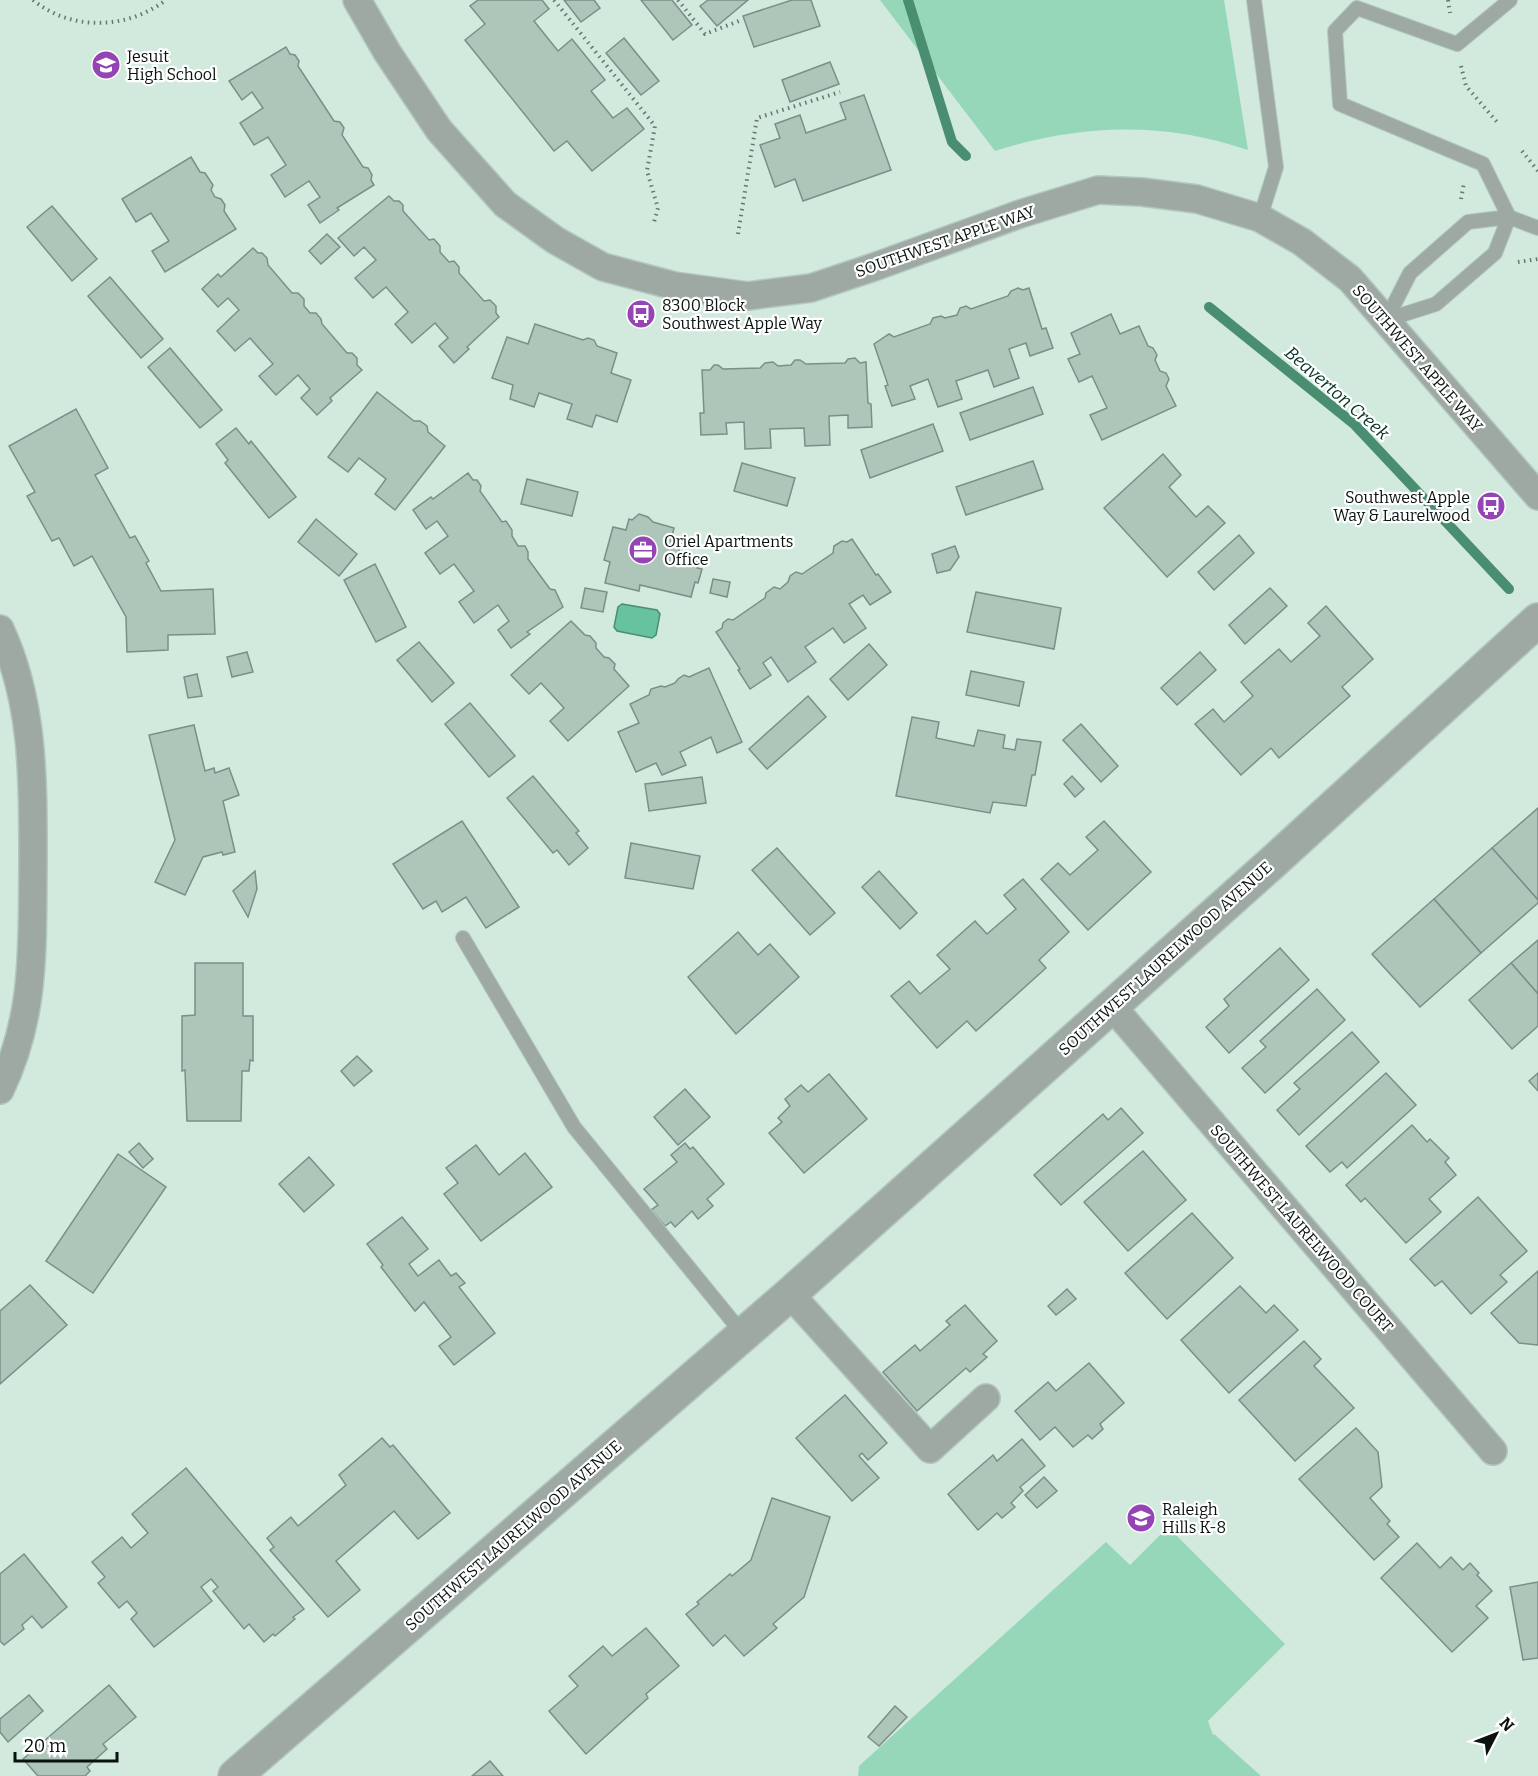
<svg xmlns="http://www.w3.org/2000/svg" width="1538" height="1776" font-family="Bitter,serif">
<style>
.green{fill:#96d7ba}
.water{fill:#66c39d;stroke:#4a8e72;stroke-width:1.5}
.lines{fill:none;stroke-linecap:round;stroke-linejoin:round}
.stream{stroke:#4a8e72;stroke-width:10}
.building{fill:#aec5ba;stroke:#7a9086;stroke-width:1.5}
.service-casing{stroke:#b2c7bd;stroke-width:16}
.minor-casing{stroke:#b2c7bd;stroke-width:30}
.tertiary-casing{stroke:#b2c7bd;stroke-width:36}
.path{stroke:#67776f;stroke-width:4;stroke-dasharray:1.5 4.5;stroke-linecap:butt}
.service{stroke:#9fa9a4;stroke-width:14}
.minor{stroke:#9fa9a4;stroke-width:27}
.tertiary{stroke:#9fa9a4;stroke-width:33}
.labels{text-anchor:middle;stroke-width:4.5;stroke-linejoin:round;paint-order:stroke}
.poi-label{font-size:16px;fill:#09120e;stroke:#fff;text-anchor:start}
.street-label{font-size:16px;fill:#09120e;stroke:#fff}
.water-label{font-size:18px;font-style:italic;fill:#083425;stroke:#fff}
</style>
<rect width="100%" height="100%" fill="#d2e9de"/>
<g class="green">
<path d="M880,0h344l24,150c-84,-29 -169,-26 -253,1z"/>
<path d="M1168,1527l117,117 -77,77 5,14 1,-1 47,42h-403l1,-10 247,-224 24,23z"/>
</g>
<path class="water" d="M622,604l35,6 3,4 -4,21 -4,3 -35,-7 -3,-4 4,-20z"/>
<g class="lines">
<g class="stream">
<path d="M908,0l44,142 14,14"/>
<path d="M1209,307l145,117 155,165"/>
</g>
</g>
<g class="building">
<path d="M478,0h64l7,9 -15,12 24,30 14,-12 33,41 -14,11 22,27 14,-10 17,21 -52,42 -25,-30 -13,10 -89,-111 20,-16 -15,-18z"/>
<path d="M564,0h30l6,8 -19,14z"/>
<path d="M641,0h31l20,25 -19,15z"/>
<path d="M708,0h40l-31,26 -17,-20z"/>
<path d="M792,0h19l9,26 -66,21 -11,-31z"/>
<path d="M624,38l35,43 -18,14 -35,-42z"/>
<path d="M286,47l4,7 5,1 4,6 -1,5 36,55 6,1 4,6 -2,7 21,32 5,1 4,7 -1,5 3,5 -37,23 2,2 -19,13 -12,-18 12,-8 -11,-16 -24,16 -14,-22 15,-10 -18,-28 -14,8 -14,-22 23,-15 -11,-16 -10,8 -13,-19z"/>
<path d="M830,62l9,22 -49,18 -8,-22z"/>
<path d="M864,95l27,75 -88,31 -8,-22 -20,8 -15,-42 20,-7 -5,-14 25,-9 6,18 40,-14 -6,-16z"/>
<path d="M191,157l9,15 5,1 8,12 -2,5 4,7 6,2 4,6 -1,6 12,18 -71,43 -13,-21 17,-10 -18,-28 -15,9 -14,-23z"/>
<path d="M389,196l5,5h5l4,4v6l26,29 5,-1 6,7v6l9,10 5,-1 5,6v6l25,28 6,-1 6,6v7l3,4 -32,30 2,2 -15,14 -15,-17 9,-8 -13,-15 -23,20 -17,-19 13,-12 -22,-25 -13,11 -18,-20 21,-18 -12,-13 -10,9 -16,-18z"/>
<path d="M52,206l45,53 -25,22 -45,-54z"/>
<path d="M327,234l13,13 -19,17 -12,-13z"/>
<path d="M253,248l5,5h4l5,5 1,7 24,28h6l6,6v7l6,7h6l5,6 1,5 25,29h5l5,5v7l5,5 -32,28 2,3 -15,14 -16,-17 9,-9 -12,-14 -22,20 -17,-19 14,-12 -23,-26 -15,13 -18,-20 22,-21 -11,-12 -10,9 -16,-18 16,-15 3,3z"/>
<path d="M110,277l53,62 -22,19 -53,-62z"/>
<path d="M1018,288l5,2 6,-2 13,41 4,-1 7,20 -23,8 -4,-13 -17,6 10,29 -25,9 -6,-17 -32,11 6,18 -24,8 -10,-28 -18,7 5,13 -23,7 -7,-20 3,-1 -14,-41 15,-10 5,3 36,-13 3,-6 8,-2 4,2 12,-3 3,-7 6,-2 5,3 37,-13 3,-5z"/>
<path d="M1111,314l9,20 19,-8 9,20 5,2 4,7 -2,5 5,11 6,2 3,6 -3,7 10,20 -74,34 -12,-25 17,-7 -15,-32 -13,6 -11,-23 12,-5 -9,-21z"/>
<path d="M535,324l48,16 5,-2 6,2 3,6 20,7 -6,20 20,7 -14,42 -21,-7 -4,12 -25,-8 5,-15 -33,-11 -5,14 -24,-8 3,-14 -21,-7 15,-41 21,7z"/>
<path d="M170,348l52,62 -22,18 -52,-61z"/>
<path d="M855,358l5,5 6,-1 2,41 3,1 1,23 -24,1v-13l-19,1 1,29 -25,1 -1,-18 -34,1 1,19 -26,1 -1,-27 -18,1 1,11 -26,1 -1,-22h4l-2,-43h8l4,-5h4l5,4 37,-1 5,-5 8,-1 5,4 13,-1 4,-5h5l6,4 39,-1 3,-4z"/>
<path d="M1033,387l10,27 -73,26 -10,-27z"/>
<path d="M377,392l37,29h6l7,5 1,6 17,14 -50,64 -20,-16 11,-15 -27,-21 -11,14 -20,-15z"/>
<path d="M76,409l32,59 -13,7 35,63 5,-2 14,25 -3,2 15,28 52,-2 2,45 -47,1v15l-41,2 -1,-35 -34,-61 -18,10 -15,-28 -7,3 -25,-45 8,-4 -26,-46z"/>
<path d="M933,424l10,27 -73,27 -9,-28z"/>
<path d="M236,428l13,16 2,-3 45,56 -27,21 -44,-55 3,-3 -12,-16z"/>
<path d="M1163,454l18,21 -12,12 27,30 12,-11 17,17 -58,54 -63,-69z"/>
<path d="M1033,461l10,28 -77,26 -10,-28z"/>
<path d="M742,463l53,15 -8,28 -53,-15z"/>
<path d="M468,473l5,7h4l4,6 -1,5 22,31 4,-1 6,9v6l6,10h7l3,6v7l22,30 5,1 8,17 -36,25 3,2 -19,14 -13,-18 11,-9 -11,-16 -24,18 -15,-21 15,-11 -20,-27 -14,10 -15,-21 23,-17 -11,-15 -11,8 -13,-19 18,-13 2,2z"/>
<path d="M527,479l51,13 -6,24 -51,-12z"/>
<path d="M639,514l9,3 5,5 21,6 -3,13 10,2 -4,14 22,5 -2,6 5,1 -4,14 -3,-1 -4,15 -51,-12 -1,6 -34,-8 5,-21 -6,-2 9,-33 13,3 3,-11 3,1z"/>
<path d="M316,519l41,35 -18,22 -41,-34z"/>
<path d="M1239,535l15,18 -40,37 -16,-18z"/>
<path d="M852,539l24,36 2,-1 13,18 -21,13 -7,-10 -14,9 17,24 -22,15 -11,-15 -28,19 11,15 -28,20 -17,-25 -8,6 8,12 -21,14 -12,-19 2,-1 -24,-37 6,-4 1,-5 5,-4 5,1 32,-22 1,-5 8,-6 6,2 8,-7 2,-6 6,-4 6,2 31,-21 1,-7 8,-5 5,1z"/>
<path d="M955,546l4,11 -9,13 -13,3 -5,-19z"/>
<path d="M375,564l31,63 -30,15 -32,-62z"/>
<path d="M713,579l17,3 -3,15 -17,-4z"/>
<path d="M585,588l22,4 -4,20 -22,-4z"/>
<path d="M1270,588l17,18 -42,38 -16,-19z"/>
<path d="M976,592l85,16 -7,41 -87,-17z"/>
<path d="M1326,606l47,53 -31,28 8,9 -71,62 -8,-10 -30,27 -46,-51 18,-15 11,13 29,-26 -12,-14 38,-33 12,13 29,-26 -12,-13z"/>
<path d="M571,621l14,14 5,1 6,7v5l8,9 5,1 6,6 -1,5 15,17 -61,55 -18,-20 14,-13 -23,-25 -12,11 -18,-19z"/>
<path d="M419,642l35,41 -22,19 -35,-42z"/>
<path d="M869,644l18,21 -39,35 -18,-21z"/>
<path d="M247,652l6,20 -21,5 -5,-20z"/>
<path d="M1200,652l16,18 -39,35 -16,-17z"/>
<path d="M709,668l33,74 -25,11 -6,-16 -31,15 6,13 -24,10 -6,-12 -20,9 -18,-40 21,-9 -9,-19 19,-9 2,-6 10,-3 4,1 10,-4 3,-4 6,-4 5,2z"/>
<path d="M971,671l53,11 -5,24 -53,-11z"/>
<path d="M197,674l5,22 -14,2 -4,-21z"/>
<path d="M808,696l18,21 -59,52 -18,-20z"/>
<path d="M470,703l45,53 -26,21 -44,-53z"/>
<path d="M912,717l27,5 -3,16 38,8 4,-16 27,5 -2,13 12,2 2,-11 24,3 -6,33h-3l-6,31 -33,-4 -3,11 -94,-17z"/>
<path d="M1081,724l37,42 -17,16 -38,-42z"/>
<path d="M194,725l11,46 9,-3 1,5 14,-5 10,27 -16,6 12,51 -12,3 -1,-3 -19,5 -18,38 -30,-13 20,-42 -26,-105z"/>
<path d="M533,776l46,55 -3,2 12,15 -19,17 -12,-15 -4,3 -46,-55z"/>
<path d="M1072,776l12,13 -9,8 -11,-13z"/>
<path d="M702,777l4,26 -57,8 -4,-27z"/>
<path d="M1538,808v92l-46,-52z"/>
<path d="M462,821l57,86 -33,21 -20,-31 -24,15 -6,-11 -13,8 -30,-45z"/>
<path d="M1104,821l47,51 -63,58 -47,-51 17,-16 12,12 28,-25 -12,-13z"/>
<path d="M631,843l69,13 -7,33 -68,-11z"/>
<path d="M777,848l58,65 -25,22 -58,-65z"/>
<path d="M1492,848l46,52v3l-57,50 -47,-54z"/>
<path d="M255,871l2,18 -9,28 -15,-26z"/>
<path d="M879,871l38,42 -17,16 -38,-42z"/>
<path d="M1023,879l46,53 -30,28 7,8 -70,63 -9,-10 -30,27 -46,-52 18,-15 11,13 30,-25 -13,-14 38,-34 12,13 29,-25 -12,-14z"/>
<path d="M1434,899l47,54 -61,54 -48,-53z"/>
<path d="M738,932l20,23 12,-11 29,33 -63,57 -48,-57z"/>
<path d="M1538,940v54l-27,-31z"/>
<path d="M1280,948l29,32 -80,73 -23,-26 23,-21 -5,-7z"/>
<path d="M195,963h48v53h10v45l-3,-1 -1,11h-7l-1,50h-54l-2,-51 -3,1v-55l13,-1z"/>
<path d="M1511,963l27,31v32l-26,23 -43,-49z"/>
<path d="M1317,989l28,31 -80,73 -23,-25 24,-21 -6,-6z"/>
<path d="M1352,1032l27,30 -80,73 -22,-25 23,-21 -6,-6z"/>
<path d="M357,1056l15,15 -18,15 -13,-15z"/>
<path d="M1386,1073l30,32 -69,63 -5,-6 -12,10 -24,-26z"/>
<path d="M1538,1073v18l-9,-10z"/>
<path d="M829,1074l38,45 -63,54 -35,-40 13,-11 -4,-4 12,-12 -5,-7 16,-14 7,7z"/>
<path d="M685,1089l25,28 -32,28 -24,-28z"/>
<path d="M1121,1108l22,25 -82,72 -27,-30 69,-61 5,6z"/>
<path d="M1412,1125l15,17 3,-3 19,19 -4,4 11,13 -27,24 12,13 -35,31 -41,-45 -4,4 -15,-17z"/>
<path d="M139,1143l14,16 -10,9 -14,-16z"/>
<path d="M685,1143l5,6 3,-2 31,37 -17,15 6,7 -15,13 -6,-8 -17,16 -4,-5 -6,4 -14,-16 7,-5 -14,-16 33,-27 -6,-7z"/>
<path d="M476,1145l23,30 26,-22 27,34 -71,54 -37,-47 14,-11 -12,-15z"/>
<path d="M1143,1151l43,49 -58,51 -44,-49z"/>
<path d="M118,1154l48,33 -73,106 -47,-32z"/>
<path d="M309,1157l25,28 -30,27 -25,-28z"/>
<path d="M1478,1197l49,54 -27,24 7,7 -36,32 -29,-33 -7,5 -25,-27z"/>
<path d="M1192,1213l41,45 -66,61 -42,-46z"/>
<path d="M402,1217l26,32 -19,15 9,12 21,-16 12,16 5,-3 9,10 -6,4 36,46 -41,32 -15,-19 12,-9 -27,-35 -9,9 -34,-44 2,-2 -16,-21z"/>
<path d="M1538,1271v74l-19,-2 -28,-30z"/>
<path d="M30,1285l37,40 -67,59v-73z"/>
<path d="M1240,1286l26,27 8,-8 24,25 -69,63 -48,-53z"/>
<path d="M1067,1289l9,10 -20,16 -8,-9z"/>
<path d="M965,1305l32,36 -14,13 4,3 -17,15 -4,-4 -49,43 -34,-39 32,-27 5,6 30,-26 -4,-4z"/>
<path d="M1304,1341l17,18 -7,7 40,42 -59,53 -56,-61z"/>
<path d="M1089,1363l35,40 -24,21 3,5 -11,10 -4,-4 -15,12 -18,-20 -15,13 -25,-29 33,-29 8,9z"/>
<path d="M845,1395l42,48 -19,17 -6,-7 -3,3 20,22 -27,23 -56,-63z"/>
<path d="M1356,1428l22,24 4,35 -12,11 20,23 -3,3 12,13 -25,23 -75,-81z"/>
<path d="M382,1438l8,9 3,-2 57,68 -32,26 -24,-28 -58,50 24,29 -32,27 -58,-67 4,-3 -7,-9 24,-21 7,9 48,-41 -7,-10z"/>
<path d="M1022,1439l23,27 -25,21 3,4 -12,12 4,4 -13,11 -5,-5 -19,17 -30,-36 45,-39 4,6z"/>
<path d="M186,1468l118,141 -11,8 2,2 -20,17 -2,-2 -9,8 -15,-18 -5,5 -31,-38 5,-4 -7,-8 -10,8 11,14 -58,46 -23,-28 6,-6 -10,-12 -8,7 -21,-25 7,-6 -13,-15 30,-25 9,11 17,-15 -16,-19z"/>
<path d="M1044,1477l13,14 -20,17 -12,-13z"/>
<path d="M772,1498l58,19 -26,80 -31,27 4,4 -33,28 -19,-21 -12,11 -27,-32 13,-10 -2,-2 33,-28 2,2 19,-16z"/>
<path d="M1417,1543l23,25 11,-11 12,13 7,-7 9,10 -2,2 15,16 -16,15 12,12 -36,34 -71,-74z"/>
<path d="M24,1554l43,53 -25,21 -10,-12 -10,9 2,4 -20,16 -4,-4v-67z"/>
<path d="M1538,1582v76l-15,2 -13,-73z"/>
<path d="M646,1628l33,38 -33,28 2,4 -62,56 -37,-43 29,-25 -9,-10 34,-30 9,10z"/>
<path d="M109,1685l27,32 -33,27 4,5 -20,18 3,4 -5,5h-47l-15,-17z"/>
<path d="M29,1695l14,16 -35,31 -8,-10v-13z"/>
<path d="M895,1706l12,11 -28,29 -11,-9z"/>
<path d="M490,1761l13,15h-31z"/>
</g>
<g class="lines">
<g class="service-casing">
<g id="service">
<path d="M1254,0l22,167 -16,51"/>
<path d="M1386,320l50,-16 59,-51 14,-36 -26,-53 -143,-60 -5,-73 22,-23 100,36 53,-44"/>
<path d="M1386,320l24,-47 58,-51 41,-5 29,11"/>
<path d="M463,938l111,189 169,207"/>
</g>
</g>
<g class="minor-casing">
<g id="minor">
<path d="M357,0l30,52 52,78 66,74 50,36 48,27 72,19 73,10 63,-8 63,-21 146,-53 78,-24 44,2 55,7 63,19 42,24 48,37 188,217"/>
<path d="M0,629c35,75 33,156 33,237 -1,80 3,150 -33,224"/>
<path d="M1111,1005l382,446"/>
<path d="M790,1294l140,155 56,-51"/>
</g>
</g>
<g class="tertiary-casing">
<path id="tertiary" d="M235,1776l555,-482 483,-432 265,-242"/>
</g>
<g class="path">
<path d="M33,0c39,32 95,29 133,0"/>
<path d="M554,0l101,126 -8,45 11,37 -4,14"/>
<path d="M678,0l27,34 34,-13"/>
<path d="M1448,0l2,13"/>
<path d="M1461,66l5,20 31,36"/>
<path d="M1522,151l16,20"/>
<path d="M1461,199l3,-16"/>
<path d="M738,234l19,-116 83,-26"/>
<path d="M1518,262l20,-3"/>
</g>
<use href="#service" class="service"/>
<use href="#minor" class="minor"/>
<use href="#tertiary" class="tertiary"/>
</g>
<defs>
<g id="school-disc" transform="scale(1.5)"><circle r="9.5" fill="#9544b4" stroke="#fff"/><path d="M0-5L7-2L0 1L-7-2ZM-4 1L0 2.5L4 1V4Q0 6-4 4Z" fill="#fff"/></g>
<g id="bus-disc" transform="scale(1.5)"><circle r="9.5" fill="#9544b4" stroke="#fff"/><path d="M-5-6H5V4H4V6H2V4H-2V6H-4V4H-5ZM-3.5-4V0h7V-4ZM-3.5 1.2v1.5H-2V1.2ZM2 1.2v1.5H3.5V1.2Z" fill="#fff"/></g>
<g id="office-disc" transform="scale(1.5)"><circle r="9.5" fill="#9544b4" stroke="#fff"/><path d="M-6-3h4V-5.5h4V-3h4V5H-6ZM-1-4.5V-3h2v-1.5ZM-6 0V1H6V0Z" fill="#fff"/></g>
</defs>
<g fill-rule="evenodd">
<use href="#school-disc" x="106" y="65"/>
<use href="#bus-disc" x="641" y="314"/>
<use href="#bus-disc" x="1491" y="506"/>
<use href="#office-disc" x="643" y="550"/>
<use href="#school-disc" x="1141" y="1518"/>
</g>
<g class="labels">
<g class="poi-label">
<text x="127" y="62">Jesuit<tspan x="127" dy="18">High School</tspan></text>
<text x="662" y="311">8300 Block<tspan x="662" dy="18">Southwest Apple Way</tspan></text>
<text x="1470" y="503" text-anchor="end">Southwest Apple<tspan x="1470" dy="18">Way &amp; Laurelwood</tspan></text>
<text x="664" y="547">Oriel Apartments<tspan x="664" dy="18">Office</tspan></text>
<text x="1162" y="1515">Raleigh<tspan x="1162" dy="18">Hills K-8</tspan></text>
</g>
<g class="street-label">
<text transform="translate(945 241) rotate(-19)" y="6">SOUTHWEST APPLE WAY</text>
<text transform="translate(1418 358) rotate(49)" y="6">SOUTHWEST APPLE WAY</text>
<text transform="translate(1165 958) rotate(-42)" y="6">SOUTHWEST LAURELWOOD AVENUE</text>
<text transform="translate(1302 1228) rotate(49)" y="6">SOUTHWEST LAURELWOOD COURT</text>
<text transform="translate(513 1535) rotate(-41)" y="6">SOUTHWEST LAURELWOOD AVENUE</text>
</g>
<g class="water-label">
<text transform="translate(1337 393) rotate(41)" y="6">Beaverton Creek</text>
</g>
</g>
<g transform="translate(1496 1734) rotate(48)" stroke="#ffffff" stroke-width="4.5" paint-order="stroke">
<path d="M0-4.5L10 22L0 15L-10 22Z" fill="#09120e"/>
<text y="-9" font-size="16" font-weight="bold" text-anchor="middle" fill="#09120e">N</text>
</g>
<path d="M15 1752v9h102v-9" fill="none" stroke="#09120e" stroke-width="3"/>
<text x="24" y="1752" font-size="18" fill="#09120e" stroke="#ffffff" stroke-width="4.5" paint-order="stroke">20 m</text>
</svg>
